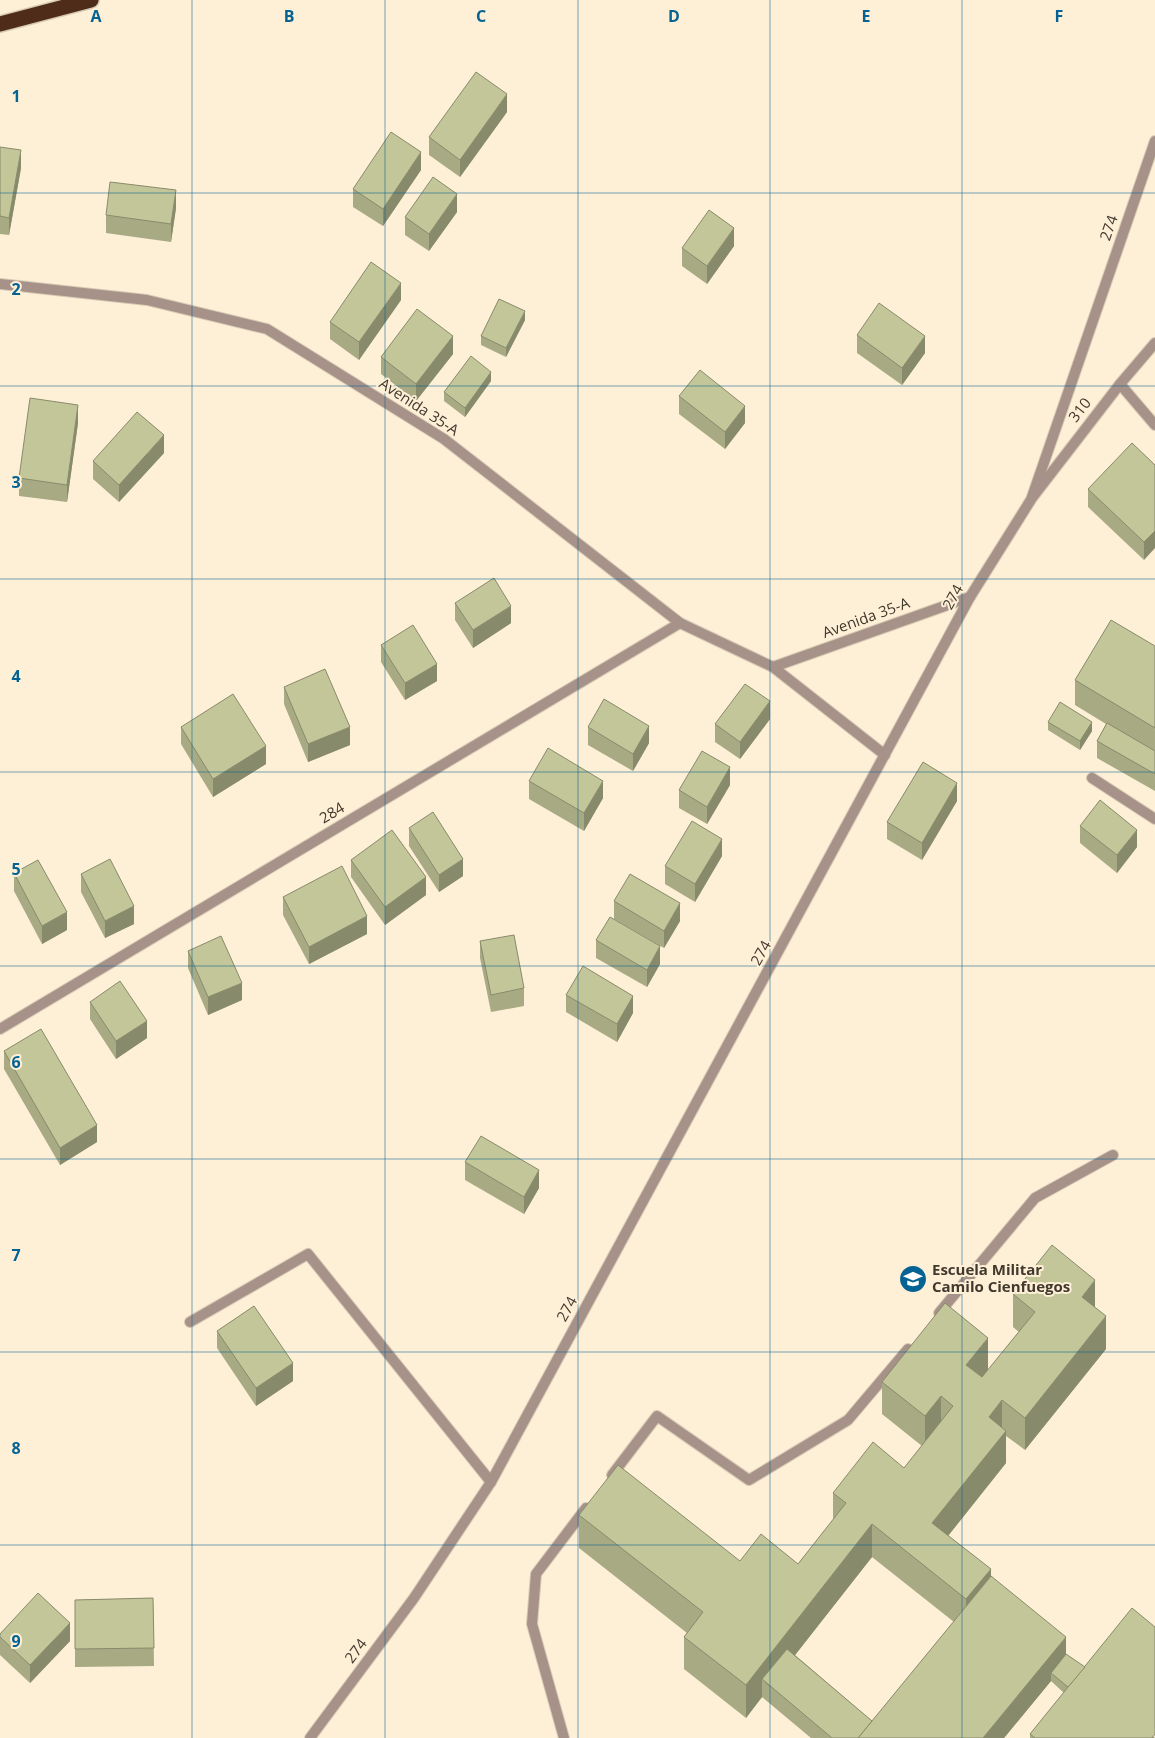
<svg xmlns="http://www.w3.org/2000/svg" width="1155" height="1738" font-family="'Open Sans',sans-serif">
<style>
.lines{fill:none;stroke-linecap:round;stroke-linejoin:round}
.service-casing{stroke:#d8cbb5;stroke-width:12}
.minor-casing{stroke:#d8cbb5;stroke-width:12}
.tertiary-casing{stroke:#d8cbb5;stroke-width:12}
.motorway-casing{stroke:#d8cbb5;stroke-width:18}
.service{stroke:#a69289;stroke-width:10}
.minor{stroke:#a69289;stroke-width:10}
.tertiary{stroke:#a69289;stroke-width:10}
.motorway{stroke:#4f2b19;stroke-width:15}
.wall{fill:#a8aa84;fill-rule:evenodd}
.shaded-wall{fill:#888b6b}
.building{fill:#c3c699;stroke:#888b6b}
.grid{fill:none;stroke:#046393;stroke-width:1;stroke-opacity:0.55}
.labels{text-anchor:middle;stroke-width:4;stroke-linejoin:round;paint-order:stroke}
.street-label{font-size:15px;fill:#41392d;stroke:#feefd7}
.poi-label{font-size:15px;font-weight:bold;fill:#41392d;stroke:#feefd7;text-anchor:start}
.grid-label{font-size:16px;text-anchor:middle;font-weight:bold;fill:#046393;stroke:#feefd7;stroke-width:4;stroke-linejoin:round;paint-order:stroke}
</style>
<rect width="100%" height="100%" fill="#feefd7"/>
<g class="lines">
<g class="service-casing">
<g id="service">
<path d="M1092,778l63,41"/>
<path d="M939,1313l96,-115 78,-43"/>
<path d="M190,1322l118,-68 183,228"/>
<path d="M612,1475l45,-59 92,64 99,-60 60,-71"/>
<path d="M564,1738l-32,-114 4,-50 50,-66"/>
</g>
</g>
<g class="minor-casing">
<g id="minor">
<path d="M0,284l147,16 120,29 177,110 236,184 93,44 112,88"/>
<path d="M1120,384l35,41"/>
<path d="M1032,497l123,-356"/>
<path d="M773,667l197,-70"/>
<path d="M0,1029l680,-406"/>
</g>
</g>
<g class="tertiary-casing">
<path id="tertiary" d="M310,1738l104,-140 77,-116 479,-885 62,-99 88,-114 35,-41"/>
</g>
<g class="motorway-casing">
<path id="motorway" d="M0,24l91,-24"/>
</g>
<use href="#service" class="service"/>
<use href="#minor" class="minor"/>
<use href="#tertiary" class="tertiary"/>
<use href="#motorway" class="motorway"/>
</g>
<g class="wall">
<path d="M507,112l-47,65 -31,-22v-18z"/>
<path d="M0,147l21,21 -12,67 -9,-1z"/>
<path d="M421,170l-38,56 -30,-19v-18z"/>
<path d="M176,208l-5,34 -65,-9v-18z"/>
<path d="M457,212l-28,39 -24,-16v-18z"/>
<path d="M734,246l-27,38 -25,-18v-18z"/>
<path d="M401,300l-42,60 -29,-21v-17z"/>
<path d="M525,320l-19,37 -25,-12v-9z"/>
<path d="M857,335l68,18 -23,32 -45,-32z"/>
<path d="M453,354l-37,47 -35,-27v-17z"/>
<path d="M491,381l-26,36 -21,-16v-9z"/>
<path d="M679,396l66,27 -20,26 -46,-35z"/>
<path d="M78,423l-11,79 -48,-6v-18z"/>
<path d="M164,453l-45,49 -26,-23v-18z"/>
<path d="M1155,465l-11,95 -56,-53v-18z"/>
<path d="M455,603l56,20 -38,25 -18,-28z"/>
<path d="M381,645l56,36 -32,19 -24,-38z"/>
<path d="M1155,646v145l-58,-33v-17l9,-17 -31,-19v-25z"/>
<path d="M284,687l66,58 -42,17 -24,-58z"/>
<path d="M770,719l-30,40 -25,-17v-18z"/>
<path d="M1048,722l44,9 -12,19 -32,-20z"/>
<path d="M181,727l85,37 -53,33 -32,-53z"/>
<path d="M588,727l61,16 -16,28 -45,-26z"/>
<path d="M529,781l74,17 -19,33 -55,-32z"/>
<path d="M730,785l-23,39 -28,-16v-18z"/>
<path d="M957,801l-35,59 -35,-21v-17z"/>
<path d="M1080,826l57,21 -20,26 -37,-30z"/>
<path d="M409,828l54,48 -24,16 -30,-46z"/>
<path d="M722,856l-27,46 -30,-18v-18z"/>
<path d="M351,860l75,35 -41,30 -34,-48z"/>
<path d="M14,873l53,57 -25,14 -28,-53z"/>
<path d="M81,874l53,50 -29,14 -24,-46z"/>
<path d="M283,897l84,37 -58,30 -26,-49z"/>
<path d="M614,901l66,20 -16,27 -50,-29z"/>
<path d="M596,940l64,24 -13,23 -51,-29z"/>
<path d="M480,941l44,47v18l-33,6 -11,-54z"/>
<path d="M188,951l54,49 -34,15 -20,-47z"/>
<path d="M566,995l67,18 -16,29 -51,-30z"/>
<path d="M90,1002l57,36 -31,21 -26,-40z"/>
<path d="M4,1051l93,91 -37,23 -56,-96z"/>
<path d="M465,1162l74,26 -15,26 -59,-34z"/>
<path d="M1013,1294l82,13 11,42 -81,101 -19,-14v27l-58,73 43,40 75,78 89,84h-125v-4l34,-41 -13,-12 -47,57h-193l-49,-41 -16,21 -62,-49v-32l3,-4 -108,-85v-33l161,46 58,3 35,-44v-27l71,-25 18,-22 -40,-32v-32l106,-11 31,-39 -6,-5zM872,1557l82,65 -82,99 -77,-66z"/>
<path d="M217,1331l76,50 -37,25 -39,-58z"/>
<path d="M153,1598l1,68 -79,1v-67z"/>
<path d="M0,1634l70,7 -40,42 -30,-28z"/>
</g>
<g class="shaded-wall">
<path d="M507,94v18l-47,65v-17z"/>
<path d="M21,150v18l-12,67v-17z"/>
<path d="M421,152v18l-38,56v-17z"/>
<path d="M176,190v18l-5,34v-18z"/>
<path d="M457,194v18l-28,39v-17z"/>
<path d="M734,228v18l-27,38v-18z"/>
<path d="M401,283v17l-42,60v-18z"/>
<path d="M525,311v9l-19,37v-9z"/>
<path d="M453,336v18l-37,47v-17z"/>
<path d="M925,336v17l-23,32v-17z"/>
<path d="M491,372v9l-26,36v-9z"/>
<path d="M78,405v18l-11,79v-17z"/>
<path d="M745,406v17l-20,26v-17z"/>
<path d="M164,435v18l-45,49v-17z"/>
<path d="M1155,531v17l-11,12v-18z"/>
<path d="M511,606v17l-38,25v-18z"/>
<path d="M437,664v17l-32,19v-17z"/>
<path d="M770,701v18l-30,40v-17z"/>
<path d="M1092,722v9l-12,19v-9z"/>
<path d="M649,726v17l-16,28v-17z"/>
<path d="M350,727v18l-42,17v-18z"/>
<path d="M266,746v18l-53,33v-18z"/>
<path d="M730,767v18l-23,39v-17z"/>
<path d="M603,781v17l-19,33v-18z"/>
<path d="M957,783v18l-35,59v-17z"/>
<path d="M1137,830v17l-20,26v-18z"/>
<path d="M722,839v17l-27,46v-18z"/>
<path d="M463,859v17l-24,16v-17z"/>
<path d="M426,877v18l-41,30v-18z"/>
<path d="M680,903v18l-16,27v-17z"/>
<path d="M134,906v18l-29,14v-17z"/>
<path d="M67,912v18l-25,14v-18z"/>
<path d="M367,916v18l-58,30v-17z"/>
<path d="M660,946v18l-13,23v-17z"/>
<path d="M242,983v17l-34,15v-18z"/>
<path d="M633,996v17l-16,29v-18z"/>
<path d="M147,1021v17l-31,21v-18z"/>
<path d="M97,1125v17l-37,23v-17z"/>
<path d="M539,1170v18l-15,26v-17z"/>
<path d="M1095,1280v33l-13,-16z"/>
<path d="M1106,1316v33l-81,101v-32z"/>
<path d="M988,1338v33l-22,26v-32z"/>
<path d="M293,1363v18l-37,25v-18z"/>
<path d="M941,1396v33l-16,20v-33z"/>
<path d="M1002,1400v33l-13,-16z"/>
<path d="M1006,1431v32l-74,93v-33z"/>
<path d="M872,1524v33l-102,130 -8,-8v18l-16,21v-33z"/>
<path d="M991,1569v32l-25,31v-33z"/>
<path d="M70,1623v18l-40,42v-18z"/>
<path d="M1066,1637v26l-15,10v8l-47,57h-21z"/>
</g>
<g class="building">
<path d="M476,72l31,22 -47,66 -31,-23z"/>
<path d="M391,132l30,20 -38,57 -30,-20z"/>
<path d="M0,147l21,3 -12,68 -9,-2z"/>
<path d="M433,177l24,17 -28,40 -24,-17z"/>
<path d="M110,182l66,8 -5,34 -65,-9z"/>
<path d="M709,210l25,18 -27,38 -25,-18z"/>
<path d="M371,262l30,21 -42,59 -29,-20z"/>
<path d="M499,299l26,12 -19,37 -25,-12z"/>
<path d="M879,303l46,33 -23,32 -45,-33z"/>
<path d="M417,309l36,27 -37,48 -35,-27z"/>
<path d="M471,356l20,16 -26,36 -21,-16z"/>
<path d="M700,370l45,36 -20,26 -46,-36z"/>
<path d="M30,398l48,7 -11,80 -48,-7z"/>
<path d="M137,412l27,23 -45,50 -26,-24z"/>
<path d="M1132,443l23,22v66l-11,11 -56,-53z"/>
<path d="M494,578l17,28 -38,24 -18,-27z"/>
<path d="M1111,620l44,26v82l-80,-48z"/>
<path d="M413,625l24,39 -32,19 -24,-38z"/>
<path d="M325,669l25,58 -42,17 -24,-57z"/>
<path d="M745,684l25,17 -30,41 -25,-18z"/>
<path d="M233,694l33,52 -53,33 -32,-52z"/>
<path d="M604,699l45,27 -16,28 -45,-27z"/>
<path d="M1060,702l32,20 -12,19 -32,-19z"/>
<path d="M1107,723l48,28v23l-58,-33z"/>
<path d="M548,748l55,33 -19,32 -55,-32z"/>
<path d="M702,751l28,16 -23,40 -28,-17z"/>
<path d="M923,762l34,21 -35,60 -35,-21z"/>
<path d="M1100,800l37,30 -20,25 -37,-29z"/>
<path d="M433,812l30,47 -24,16 -30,-47z"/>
<path d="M692,821l30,18 -27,45 -30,-18z"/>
<path d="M392,830l34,47 -41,30 -34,-47z"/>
<path d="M110,859l24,47 -29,15 -24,-47z"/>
<path d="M38,860l29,52 -25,14 -28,-53z"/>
<path d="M342,866l25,50 -58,31 -26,-50z"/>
<path d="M630,874l50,29 -16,28 -50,-30z"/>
<path d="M610,917l50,29 -13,24 -51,-30z"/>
<path d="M514,935l10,53 -33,7 -11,-54z"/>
<path d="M221,936l21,47 -34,14 -20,-46z"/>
<path d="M583,966l50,30 -16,28 -51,-29z"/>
<path d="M120,981l27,40 -31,20 -26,-39z"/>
<path d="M41,1029l56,96 -37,23 -56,-97z"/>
<path d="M481,1136l58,34 -15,27 -59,-35z"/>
<path d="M1052,1245l43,35 -13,17 24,19 -81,102 -23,-18 -13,17 17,14 -74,92 59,46 -25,30 -94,-75 -126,161 -62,-48 19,-25 -124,-97 39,-50 122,96 21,-27 37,30 48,-61 -13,-10 40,-51 31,26 49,-62 -12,-10 -16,20 -43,-34 63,-79 43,35 -22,27 16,12 53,-65 -22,-18z"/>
<path d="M254,1306l39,57 -37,25 -39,-57z"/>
<path d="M991,1576l75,61 -83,101h-125z"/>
<path d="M38,1593l32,30 -40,42 -30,-28v-3z"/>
<path d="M153,1598l1,50 -79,1v-49z"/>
<path d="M1132,1608l23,19v107l-3,4h-117l-5,-4z"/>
<path d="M787,1649l85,72 -14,17h-26l-70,-59z"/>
<path d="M1066,1654l19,13 -17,20 -17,-14z"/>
</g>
<path class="grid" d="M192,0v1738M385,0v1738M578,0v1738M770,0v1738M962,0v1738M0,193h1155M0,386h1155M0,579h1155M0,772h1155M0,966h1155M0,1159h1155M0,1352h1155M0,1545h1155"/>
<defs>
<g id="school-disc" transform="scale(1.4375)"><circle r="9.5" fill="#046393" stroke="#feefd7"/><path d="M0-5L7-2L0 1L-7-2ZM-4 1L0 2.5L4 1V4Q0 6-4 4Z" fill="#fff"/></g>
</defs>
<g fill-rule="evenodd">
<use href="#school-disc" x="913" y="1279"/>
</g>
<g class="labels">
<g class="street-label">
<text transform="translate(1109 228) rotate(-71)" y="5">274</text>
<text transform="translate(419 407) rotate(33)" y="5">Avenida 35-A</text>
<text transform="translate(1080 410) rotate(-52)" y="5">310</text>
<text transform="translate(953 597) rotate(-61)" y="5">274</text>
<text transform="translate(866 618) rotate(-20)" y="5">Avenida 35-A</text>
<text transform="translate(332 813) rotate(-31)" y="5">284</text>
<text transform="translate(761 953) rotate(-61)" y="5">274</text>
<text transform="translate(567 1309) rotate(-61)" y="5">274</text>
<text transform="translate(356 1651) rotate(-53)" y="5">274</text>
</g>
<g class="poi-label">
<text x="932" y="1275">Escuela Militar<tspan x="932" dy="17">Camilo Cienfuegos</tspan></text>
</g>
</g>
<g class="grid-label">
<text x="96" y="22">A</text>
<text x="289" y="22">B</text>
<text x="481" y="22">C</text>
<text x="674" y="22">D</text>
<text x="866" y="22">E</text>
<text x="1059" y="22">F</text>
<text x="16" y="102">1</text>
<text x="16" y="295">2</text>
<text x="16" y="488">3</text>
<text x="16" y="682">4</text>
<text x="16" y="875">5</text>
<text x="16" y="1068">6</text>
<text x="16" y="1261">7</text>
<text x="16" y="1454">8</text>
<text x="16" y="1647">9</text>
</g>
</svg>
